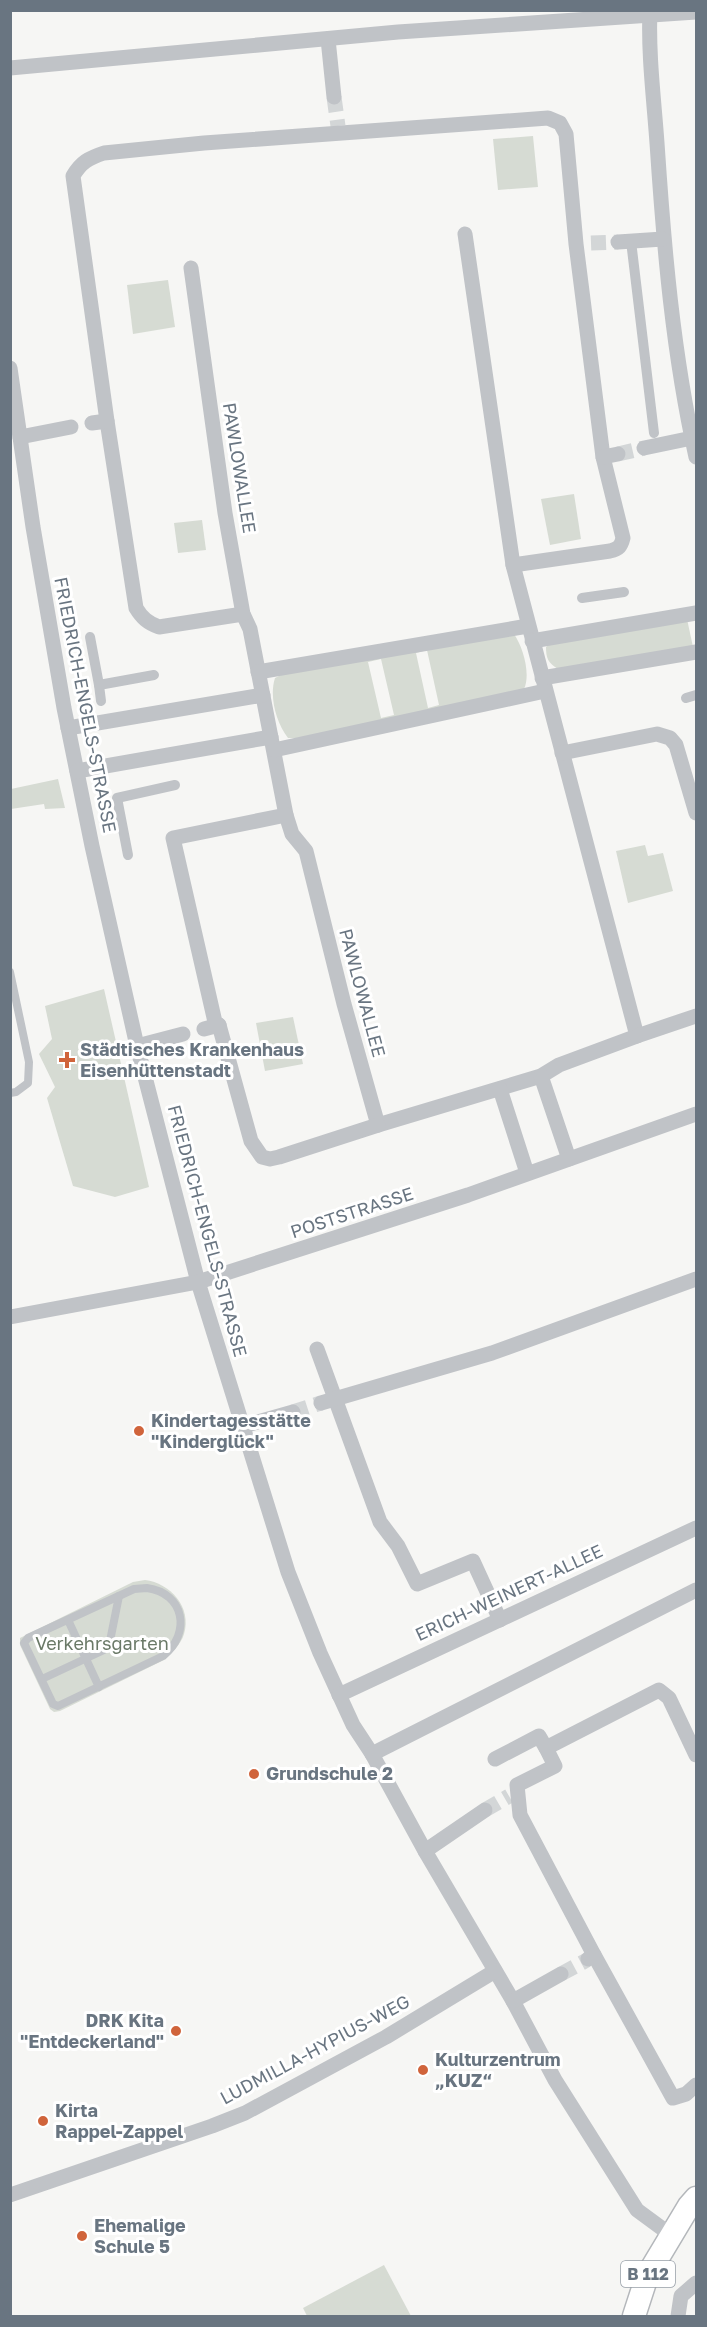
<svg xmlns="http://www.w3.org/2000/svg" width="707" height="2327" font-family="'Golos Text',sans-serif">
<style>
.green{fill:#d6dbd3;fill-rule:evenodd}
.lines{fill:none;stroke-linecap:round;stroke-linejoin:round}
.minor-tunnel{stroke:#d3d6d7;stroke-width:15;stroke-dasharray:15 8;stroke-linecap:butt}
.primary-casing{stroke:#b4b7bb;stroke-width:25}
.service{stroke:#c0c3c7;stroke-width:8}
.pedestrian{stroke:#c0c3c7;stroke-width:10}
.minor{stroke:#c0c3c7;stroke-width:15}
.primary{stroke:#fff;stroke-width:22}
.poi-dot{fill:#d0643b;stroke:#fff;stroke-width:2}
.labels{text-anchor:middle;stroke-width:6;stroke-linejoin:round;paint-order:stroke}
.shield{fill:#fff;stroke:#969ea7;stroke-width:1.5}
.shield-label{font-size:16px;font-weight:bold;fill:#697581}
.street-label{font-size:18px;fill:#697581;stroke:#fff}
.poi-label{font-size:18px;font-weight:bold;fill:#697581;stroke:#fff;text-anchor:start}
.park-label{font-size:18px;fill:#6a7967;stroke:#fff}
</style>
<rect width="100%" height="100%" fill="#f6f6f4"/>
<g class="green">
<path d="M533,136l5,51 -40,3 -5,-51z"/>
<path d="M168,280l7,47 -42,7 -6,-49z"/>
<path d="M574,494l7,45 -31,6 -9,-46z"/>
<path d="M202,520l4,30 -28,3 -4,-30z"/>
<path d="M687,619l6,28 -135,22c-10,-6 -12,-11 -12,-22l7,-5z"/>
<path d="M514,634c9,13 17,40 10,55l-226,49h-10c-12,-15 -19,-42 -13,-60l10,-5zM427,650l12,55 -11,3 -12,-55zM381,659l13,56 -13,3 -13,-56z"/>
<path d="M58,779l7,29 -20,1 -1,-5 -33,5v-20z"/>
<path d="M645,845l3,11 15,-3 10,38 -45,12 -12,-52z"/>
<path d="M104,989l45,198 -34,10 -42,-11 -26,-88 8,-11 -16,-33 13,-15 -7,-33z"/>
<path d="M293,1017l10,47 -38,7 -9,-48z"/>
<path d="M145,1580c25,3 47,27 39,54 -3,10 -12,19 -20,26l-104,51 -6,1 -4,-3 -30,-64v-7l113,-56z"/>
<path d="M384,2265l27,51h-104l-4,-8z"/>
</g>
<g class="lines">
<g class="minor-tunnel">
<path d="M334,97l4,29"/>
<path d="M591,243l27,-1"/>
<path d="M618,454l26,-6"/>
<path d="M293,1412l28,-9"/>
<path d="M485,1810l24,-14"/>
<path d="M561,1974l26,-14"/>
</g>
<g class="primary-casing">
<path id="primary" d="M634,2316l13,-40 42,-70 7,-8"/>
</g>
<g class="service">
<path d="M10,972l19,90 -1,21 -12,9 -6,1"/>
<path d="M147,1588c37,5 45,45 16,68l-105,50 -5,-2 -29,-61 4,-5 106,-49z"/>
<path d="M68,1620l31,67"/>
<path d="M42,1679l62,-29 6,-9 9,-45"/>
</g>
<g class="pedestrian">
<path d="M631,241l23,192"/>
<path d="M582,598l42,-6"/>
<path d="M90,637l9,48"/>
<path d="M686,698l10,-3"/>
<path d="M101,701l-2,-16 55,-10"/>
<path d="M128,855l-11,-57 58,-13"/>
</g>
<g class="minor">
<path d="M650,10c-2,44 4,90 7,133 7,106 16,211 39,314"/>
<path d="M328,39l6,58"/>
<path d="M10,68l388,-36 298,-20"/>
<path d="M618,242l45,-3"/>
<path d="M191,268l34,245 18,101 7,15 36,186 6,19 14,17 38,153 34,121 163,-49 18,-11 78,-29 -124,-471 -48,-331"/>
<path d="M10,368l23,159 31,181 28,138 45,200 61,236 90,290 32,81 33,72 19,29 53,97 88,150 42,79 82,130 34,25"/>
<path d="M107,421l29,187c6,10 12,15 23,19l84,-13"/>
<path d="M92,423l15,-2 -34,-245c8,-14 16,-18 31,-23l100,-10 344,-25 12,5 6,11 10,110 27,213 20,81c-2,8 -4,11 -13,13l-97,14"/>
<path d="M20,437l51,-10"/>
<path d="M644,448l48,-10"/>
<path d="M603,457l15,-3"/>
<path d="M532,641l164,-28"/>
<path d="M258,672l270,-46"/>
<path d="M542,678l154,-26"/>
<path d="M68,728l195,-33"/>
<path d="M274,750l271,-59"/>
<path d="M562,753l95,-19 13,4 6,7 20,68"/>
<path d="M77,771l194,-34"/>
<path d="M219,1025l32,116 11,16 8,2 9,-2 99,-32"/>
<path d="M204,1029l15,-4 -4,-3 -42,-184 113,-23"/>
<path d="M637,1036l59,-20"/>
<path d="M137,1046l46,-12"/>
<path d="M541,1076l28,83"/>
<path d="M500,1089l27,84"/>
<path d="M10,1317l188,-35 270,-87 228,-81"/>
<path d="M317,1349l63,173 18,24 19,38 56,-23 27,59"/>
<path d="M321,1403l171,-50 204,-74"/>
<path d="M243,1426l50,-14"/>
<path d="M339,1695l357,-167"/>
<path d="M372,1754l324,-164"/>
<path d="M495,1759l44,-23 7,12"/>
<path d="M425,1851l60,-41"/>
<path d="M594,1955l-74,-140 -3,-30 38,-19 -9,-18 113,-58 10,8 27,57"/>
<path d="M588,1959l6,-4 79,143 13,-4 10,-9"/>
<path d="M513,2001l48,-27"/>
<path d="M10,2195l202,-69 33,-13 141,-76 109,-66"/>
<path d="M678,2316l3,-20 15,-13"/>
</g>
<use href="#primary" class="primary"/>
</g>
<g class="poi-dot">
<path d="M64 1051h6v6h6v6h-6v6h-6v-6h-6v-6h6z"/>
<circle cx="139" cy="1431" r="6"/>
<circle cx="254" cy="1774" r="6"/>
<circle cx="176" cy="2031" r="6"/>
<circle cx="423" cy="2070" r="6"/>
<circle cx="43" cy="2121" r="6"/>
<circle cx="82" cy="2236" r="6"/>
</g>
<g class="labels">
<rect class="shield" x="621" y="2261" width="54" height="26" rx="4.5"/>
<g class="shield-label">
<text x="648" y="2280">B 112</text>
</g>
<g class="street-label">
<text transform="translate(239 468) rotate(81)" y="6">PAWLOWALLEE</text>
<text transform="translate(85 705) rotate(79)" y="6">FRIEDRICH-ENGELS-STRASSE</text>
<text transform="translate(362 993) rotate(75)" y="6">PAWLOWALLEE</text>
<text transform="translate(352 1213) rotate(-18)" y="6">POSTSTRASSE</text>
<text transform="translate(207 1231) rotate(75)" y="6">FRIEDRICH-ENGELS-STRASSE</text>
<text transform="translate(509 1593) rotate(-25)" y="6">ERICH-WEINERT-ALLEE</text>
<text transform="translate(315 2050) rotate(-28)" y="6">LUDMILLA-HYPIUS-WEG</text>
</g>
<g class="poi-label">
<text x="80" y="1056">Städtisches Krankenhaus<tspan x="80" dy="21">Eisenhüttenstadt</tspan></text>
<text x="151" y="1427">Kindertagesstätte<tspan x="151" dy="21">"Kinderglück"</tspan></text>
<text x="266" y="1780">Grundschule 2</text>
<text x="164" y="2027" text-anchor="end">DRK Kita<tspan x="164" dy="21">"Entdeckerland"</tspan></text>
<text x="435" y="2066">Kulturzentrum<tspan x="435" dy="21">„KUZ“</tspan></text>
<text x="55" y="2117">Kirta<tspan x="55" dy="21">Rappel-Zappel</tspan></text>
<text x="94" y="2232">Ehemalige<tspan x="94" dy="21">Schule 5</tspan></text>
</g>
<g class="park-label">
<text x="102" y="1650">Verkehrsgarten</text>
</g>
</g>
<rect width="707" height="2327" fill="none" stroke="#697581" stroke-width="24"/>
</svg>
